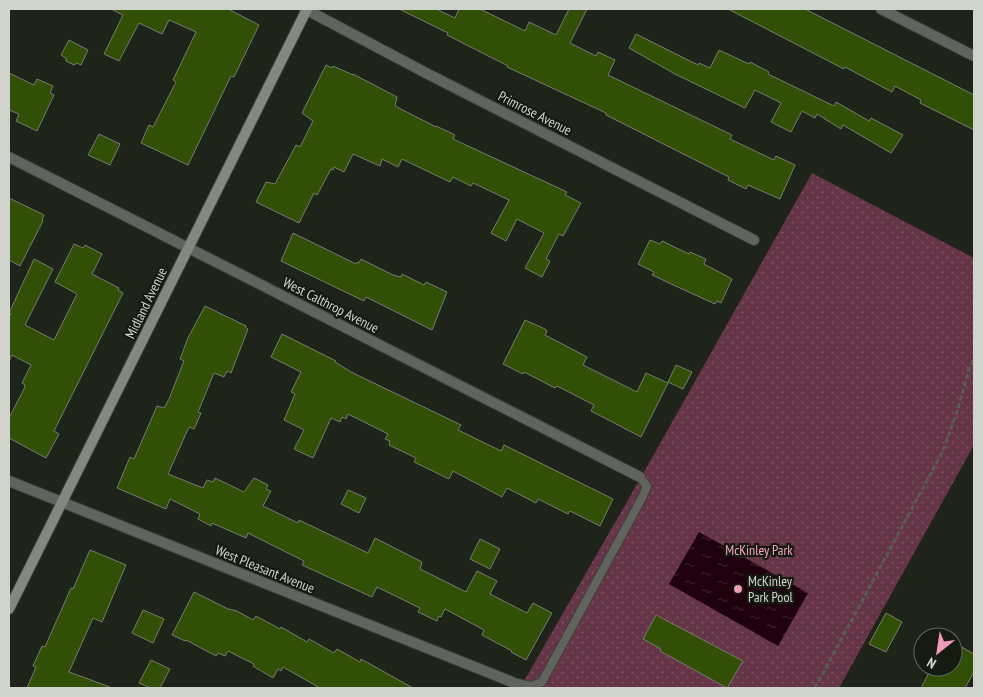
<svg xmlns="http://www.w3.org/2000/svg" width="983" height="697" font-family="'PT Sans Narrow',sans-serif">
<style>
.park{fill:url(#park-dots)}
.water{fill:url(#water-ripples)}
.building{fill:#315005;stroke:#757c6f}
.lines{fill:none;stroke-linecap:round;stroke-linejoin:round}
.lane-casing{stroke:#3b4037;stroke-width:10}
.street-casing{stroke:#3b4037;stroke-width:12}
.secondary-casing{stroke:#3b4037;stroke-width:12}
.path{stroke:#585d54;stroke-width:3;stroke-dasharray:5 2.5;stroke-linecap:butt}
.lane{stroke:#60635e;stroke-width:8}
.street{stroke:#60635e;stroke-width:10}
.secondary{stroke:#848880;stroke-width:10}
.poi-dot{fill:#ef9ab8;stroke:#151b11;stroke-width:2}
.labels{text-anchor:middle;stroke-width:4.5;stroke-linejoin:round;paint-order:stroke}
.street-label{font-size:14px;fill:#d0d4cd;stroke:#151b11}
.park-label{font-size:14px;fill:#f8a2c1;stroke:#151b11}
.poi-label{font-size:14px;fill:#d0d4cd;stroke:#151b11;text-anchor:start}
</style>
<defs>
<pattern id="park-dots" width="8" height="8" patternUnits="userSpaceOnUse" patternTransform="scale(1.25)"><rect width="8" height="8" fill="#653447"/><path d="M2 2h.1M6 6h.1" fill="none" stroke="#7a5060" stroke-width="1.8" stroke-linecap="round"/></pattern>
<pattern id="water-ripples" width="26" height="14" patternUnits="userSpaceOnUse" patternTransform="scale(1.25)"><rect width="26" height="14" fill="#1f000d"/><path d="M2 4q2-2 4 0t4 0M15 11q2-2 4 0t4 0" fill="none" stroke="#3e242f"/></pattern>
</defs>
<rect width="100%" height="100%" fill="#1f241a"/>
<path class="park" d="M812,173l162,85v187l-135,243h-319l128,-223z"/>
<path class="water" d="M699,532l109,61 -30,53 -109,-62z"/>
<g class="building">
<path d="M111,9h117l31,16 -25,52 -3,-1 -43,89 -47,-22 8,-18 4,2 23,-45 -3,-2 23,-48 -27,-12 -7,14 -23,-11 -20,38 -15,-7 19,-39z"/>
<path d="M399,9h37l19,9 4,-9h21l45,22 4,-9 27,13 13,-26h18l-17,34 26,13 2,-4 17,8 -7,15 124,60 -2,4 44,21 2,-4 19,9 -15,34 -32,-14 -2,4 -18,-9 1,-3 -123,-62v-2l-99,-46 1,-1 -61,-31 1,-2z"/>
<path d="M728,9h77l169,86v35l-54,-27 1,-3 -26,-14 -3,6 -47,-25 -1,2z"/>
<path d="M636,34l62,31 1,-2 11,5 9,-18 30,14 1,-2 19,10 -1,2 66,32 2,-4 33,19 2,-3 32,17 -12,18 -48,-28 -2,4 -24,-15 -2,4 -13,-7 -11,21 -20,-10 10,-19 -26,-13 -10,18 -70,-34 -46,-26z"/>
<path d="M69,40l19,10 -7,15 -4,-2 -3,2 -8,-4v-3l-5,-3z"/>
<path d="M326,65l6,3 1,-2 20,9v-1l44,23 -2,9 41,21v-1l19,9 -2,4 114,53 -2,3 16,8 -18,33 -4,-2 -13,25 4,2 -8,16 -17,-9 19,-35 -27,-14 -11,22 -15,-8 18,-33 -36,-17 -2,3 -18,-9 -3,5 -48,-23 -4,8 -16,-8 -2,7 -27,-12 -9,18 -10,-5 -1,3 -2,-1 -14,26 -3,-2 -15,30 -43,-21 10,-20 9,2 21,-39 4,2 13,-26 -11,-8z"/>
<path d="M9,73l25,12 3,-6 16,7 -3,7 4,2 -17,36 -21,-10 3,-7 -10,-4z"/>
<path d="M99,134l21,10 -10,21 -22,-10z"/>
<path d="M9,198l35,17 -2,5 1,1 -23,45 -11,-6z"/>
<path d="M293,233l63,31 1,-2 2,1 2,-4 32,16 8,2 1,-3 22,11 2,-3 21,10 -15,38 -66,-33 -2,4 -83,-40z"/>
<path d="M650,240l10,4 2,-3 27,13 1,-2 16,7 -2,5 28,15 -11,24 -4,-2 -2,3 -35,-16 -28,-13 2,-3 -16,-8z"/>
<path d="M74,244l9,4 2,-3 17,9 -10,20 27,14 -1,2 5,3 -69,138 5,3 -13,24 -37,-20v-20l15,-29 1,-4 -3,-2 9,-18 -19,-10 -3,6v-44l2,-3 -2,-1 25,-54 19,10 -28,56 29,15 23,-46 -22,-12z"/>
<path d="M205,306l41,20 -1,1 3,2 -17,44 -4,-2 -3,6 -10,-4 -16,39 3,1 -7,16 -5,-2 -21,47 35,14 4,-8 6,2 2,-4 29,14 10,-14 14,7 -2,4 5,2 -8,15 35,17 1,-3 69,33 7,-15 47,24 -2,7 46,23 11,-21 20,10 -7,13 37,19 6,-10 19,10 -26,47 -15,-8 1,-1 -30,-16 2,-5 -39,-21 -4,8 -2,-1 -2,5 -19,-9 2,-4 -43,-21 -5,10 -70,-32 2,-4 -56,-28 -2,5 -34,-15 -1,3 -13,-7 2,-5 -30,-15 -4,10 -49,-21 13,-31 4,2 23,-53 7,2 5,-9 15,-38 -4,-2 8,-21z"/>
<path d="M525,320l20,9 2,2 -2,4 42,22 -4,8 54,27 9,-19 22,10 -27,54 -50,-26 3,-6 -37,-19 -2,2 -31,-16 -1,2 -20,-10z"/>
<path d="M282,334l54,27 -1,1 18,11 108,52 -3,5 43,21 3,-6 109,54 -13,27 -30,-15 -2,3 -30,-15 -2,4 -29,-15 -5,9 -49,-26 -4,8 -35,-17 2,-4 -27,-13 1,-4 -5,-2 3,-5 -40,-20 -2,5 -4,-2 -2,5 -9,-4 -18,40 -19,-9 10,-19 -20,-10 11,-26 -4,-2 10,-20 -30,-15z"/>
<path d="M676,365l16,7 -9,17 -15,-7z"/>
<path d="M348,490l18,8 -7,15 -18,-9z"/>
<path d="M480,539l20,10 -10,20 -20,-10z"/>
<path d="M90,550l36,15 -24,57 -9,-4 -24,54 41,15v1h-83l9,-21 -3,-1 9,-20 3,1 26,-59 2,1z"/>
<path d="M194,592l34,17 9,2 16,9 3,-4 24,13 1,-2 26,15 2,-3 25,14 3,-4 23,13 1,-3 52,29h-93l-37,-21 -2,4 -3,-2 -5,9 -20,-12 1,-2 -26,-13 -3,5 -7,-3 -2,3 -30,-16 -1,1 -13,-6z"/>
<path d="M143,610l21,9 -11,24 -21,-10z"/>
<path d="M886,613l16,9 -16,30 -17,-8z"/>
<path d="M656,615l87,46 -16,27 -67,-37 1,-2 -18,-10z"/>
<path d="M953,642l21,12v18l-9,16h-44l11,-21h21z"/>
<path d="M151,660l19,9 -10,19h-9l-12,-5z"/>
</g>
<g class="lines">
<g class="lane-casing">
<path id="lane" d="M512,682l19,4 11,-4 100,-184 5,-12 -7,-9"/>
</g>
<g class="street-casing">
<g id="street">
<path d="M305,9l121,64 328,167"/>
<path d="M881,9l93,47"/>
<path d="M9,157l631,320"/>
<path d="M9,481l503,201"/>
</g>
</g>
<g class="secondary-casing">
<path id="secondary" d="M9,609l298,-600"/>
</g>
<path class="path" d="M815,688l128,-237 15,-42 11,-40 5,-10"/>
<use href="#lane" class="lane"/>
<use href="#street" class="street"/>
<use href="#secondary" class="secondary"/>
</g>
<circle class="poi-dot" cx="738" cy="589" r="5"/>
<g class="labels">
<g class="street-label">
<text transform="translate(535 113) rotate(27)" y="5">Primrose Avenue</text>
<text transform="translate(146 303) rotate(-64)" y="5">Midland Avenue</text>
<text transform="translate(331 305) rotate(27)" y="5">West Calthrop Avenue</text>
<text transform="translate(265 569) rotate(22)" y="5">West Pleasant Avenue</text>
</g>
<g class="park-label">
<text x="759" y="555">McKinley Park</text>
</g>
<g class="poi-label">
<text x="748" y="586">McKinley<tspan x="748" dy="16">Park Pool</tspan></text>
</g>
</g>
<rect width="983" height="697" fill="none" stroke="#d0d4cd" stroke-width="20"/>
<g transform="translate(938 652) rotate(210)"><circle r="24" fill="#151b11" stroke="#60655c"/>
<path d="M0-4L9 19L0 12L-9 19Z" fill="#ef9ab8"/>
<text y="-8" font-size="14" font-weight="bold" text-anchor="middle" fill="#d0d4cd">N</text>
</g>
</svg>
